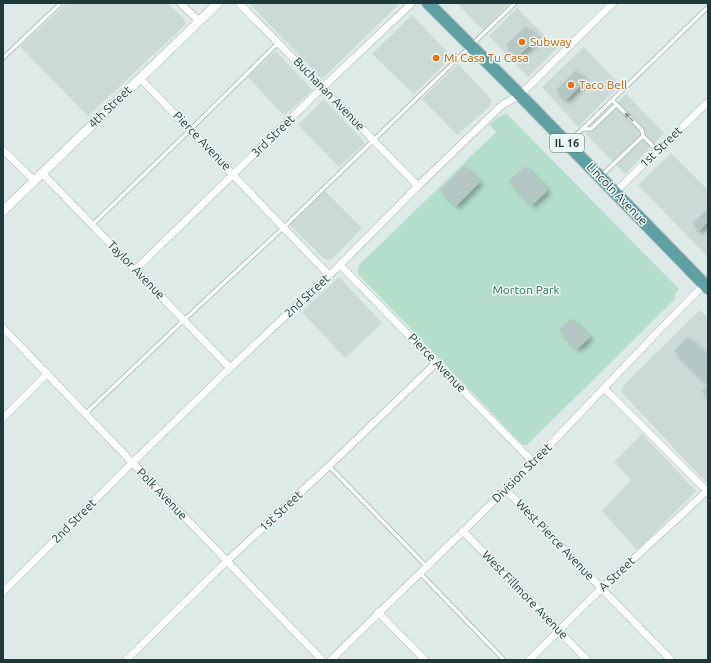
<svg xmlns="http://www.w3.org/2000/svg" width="711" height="663" font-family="Ubuntu,sans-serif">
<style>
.built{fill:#cbdad7}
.green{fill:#b4ddca}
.building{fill:#b5c7c4;filter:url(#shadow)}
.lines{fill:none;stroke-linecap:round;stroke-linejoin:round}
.service-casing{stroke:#a0b1b0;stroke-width:5}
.minor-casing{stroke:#a0b1b0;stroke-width:8}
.tertiary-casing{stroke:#a0b1b0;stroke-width:10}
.primary-casing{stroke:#bcc4c4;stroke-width:14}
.service{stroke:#fff;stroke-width:3.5}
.minor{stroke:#fff;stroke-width:7}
.tertiary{stroke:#fff;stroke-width:9}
.primary{stroke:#5fa1a2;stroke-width:12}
.oneway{fill:#8e9c9c}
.food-dot{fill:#e8710a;stroke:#edf7f4;stroke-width:1.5}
.labels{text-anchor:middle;stroke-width:3;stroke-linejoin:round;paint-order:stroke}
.shield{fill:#edf7f4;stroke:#5c7272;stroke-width:1}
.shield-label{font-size:11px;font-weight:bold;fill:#1e393a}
.food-label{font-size:12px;fill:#c56008;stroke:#edf7f4;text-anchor:start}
.street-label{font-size:12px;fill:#1e393a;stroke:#edf7f4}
.park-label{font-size:12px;fill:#277258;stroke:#edf7f4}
</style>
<defs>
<filter id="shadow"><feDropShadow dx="3.5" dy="3.5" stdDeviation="2" flood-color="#0004"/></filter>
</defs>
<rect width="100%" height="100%" fill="#ddeae8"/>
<g class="built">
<path d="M67,3h100l18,17v5l-97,91 -68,-69z"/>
<path d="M249,3h148l2,1 -77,75z"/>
<path d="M457,3h52l-26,27z"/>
<path d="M517,8l40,40 -29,29 -39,-41z"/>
<path d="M412,15l40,42 -38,37 -42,-40z"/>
<path d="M584,47l36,38 -42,42 -36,-40z"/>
<path d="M276,51l36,39 -28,26 -36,-39z"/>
<path d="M458,64l34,36 -3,7 -32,28 -35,-36z"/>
<path d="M626,94l38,39 -39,41 -39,-40z"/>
<path d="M324,99l41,44 -26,24 -41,-42z"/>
<path d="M671,153l37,37v67l-70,-72z"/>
<path d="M324,190l38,38 -31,32 -7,-1 -35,-35z"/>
<path d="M339,277l43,46 -37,35 -43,-46z"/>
<path d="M700,310l8,8v161l-2,3 -84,-89 1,-7z"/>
<path d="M642,434l54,57 -59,59 -35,-39 29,-31 -17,-18z"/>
</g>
<path class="green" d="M506,113l173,176 -3,3 -2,8 -147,145h-4l-165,-171 1,-9 137,-133 -5,-6 -1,-2 7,-6z"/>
<g class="building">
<path d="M526,26l12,12 -21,19 -11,-12z"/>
<path d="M576,70l10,10 -20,20 -10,-10z"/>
<path d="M464,166l16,16 -24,24 -16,-16z"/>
<path d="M525,166l23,24 -16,15 -23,-24z"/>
<path d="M708,209v13l-9,9 -7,-8z"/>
<path d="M571,318l19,19 -13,12 -18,-19z"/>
<path d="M688,337l20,19v28l-34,-33z"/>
<path d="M708,385v12l-6,-6z"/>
</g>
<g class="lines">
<g class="service-casing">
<g id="service">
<path d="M3,58l58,-55"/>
<path d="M612,100l30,30 1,6 15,15"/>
<path d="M582,129h9l25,-24"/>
<path d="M568,143l140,-136"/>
<path d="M602,175l41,-39"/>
<path d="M92,225l98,-95 88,-87"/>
<path d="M85,414l99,-94 100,-93 231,-224"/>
<path d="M329,466l97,100"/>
<path d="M420,573l84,87"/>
</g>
</g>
<g class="minor-casing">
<g id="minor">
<path d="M180,3l19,18"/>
<path d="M239,3l179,183"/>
<path d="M140,78l189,197"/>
<path d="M3,150l32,31"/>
<path d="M42,173l188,195"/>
<path d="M615,192l93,-90"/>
<path d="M340,265l96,98 97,99"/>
<path d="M135,270l187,-182 90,-85"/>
<path d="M3,328l319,332"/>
<path d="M604,388l104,104"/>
<path d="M3,418l44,-44"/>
<path d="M506,490l165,170"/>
<path d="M463,531l124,129"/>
<path d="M3,592l129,-129 98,-95 110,-103 78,-79 84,-81 18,-10 93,-92"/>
<path d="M378,612l47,48"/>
<path d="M126,660l101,-99 102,-95 107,-103"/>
<path d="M331,660c66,-66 135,-130 201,-197 58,-59 114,-121 174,-180"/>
<path d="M529,660l73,-72 106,-98"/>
</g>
</g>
<g class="tertiary-casing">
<path id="tertiary" d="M3,211l215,-208"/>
</g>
<g class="primary-casing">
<path id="primary" d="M428,3l92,92 188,193"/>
</g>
<use href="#service" class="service"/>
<use href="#minor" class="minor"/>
<use href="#tertiary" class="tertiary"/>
<use href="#primary" class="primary"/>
</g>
<defs><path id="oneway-solid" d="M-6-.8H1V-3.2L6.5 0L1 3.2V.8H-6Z"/></defs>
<use class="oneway" href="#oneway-solid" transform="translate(629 117) rotate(-135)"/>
<g class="food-dot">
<circle cx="522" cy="42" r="4"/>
<circle cx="436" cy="58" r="4"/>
<circle cx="571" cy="85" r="4"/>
</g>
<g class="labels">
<rect class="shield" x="550" y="134" width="34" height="18" rx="3"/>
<g class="shield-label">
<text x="567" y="147">IL 16</text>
</g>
<g class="food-label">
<text x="530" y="46">Subway</text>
<text x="444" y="62">Mi Casa Tu Casa</text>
<text x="579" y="89">Taco Bell</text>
</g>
<g class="street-label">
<text transform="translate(329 94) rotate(46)" y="4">Buchanan Avenue</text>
<text transform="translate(110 107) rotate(-44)" y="4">4th Street</text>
<text transform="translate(273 136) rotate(-44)" y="4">3rd Street</text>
<text transform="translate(202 141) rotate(46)" y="4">Pierce Avenue</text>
<text transform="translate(661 147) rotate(-44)" y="4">1st Street</text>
<text transform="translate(617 194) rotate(46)" y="4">Lincoln Avenue</text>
<text transform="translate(136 270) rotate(46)" y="4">Taylor Avenue</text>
<text transform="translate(307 296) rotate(-43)" y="4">2nd Street</text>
<text transform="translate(437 363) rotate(46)" y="4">Pierce Avenue</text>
<text transform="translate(522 473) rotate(-45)" y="4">Division Street</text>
<text transform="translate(162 494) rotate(46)" y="4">Polk Avenue</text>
<text transform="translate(281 511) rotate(-43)" y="4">1st Street</text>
<text transform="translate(74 521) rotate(-45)" y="4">2nd Street</text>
<text transform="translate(555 540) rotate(46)" y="4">West Pierce Avenue</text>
<text transform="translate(617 574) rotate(-43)" y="4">A Street</text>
<text transform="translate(525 595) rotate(46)" y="4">West Fillmore Avenue</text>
</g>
<g class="park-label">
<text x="526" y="294">Morton Park</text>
</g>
</g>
<rect width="711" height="663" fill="none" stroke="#1e393a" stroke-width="8"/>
</svg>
